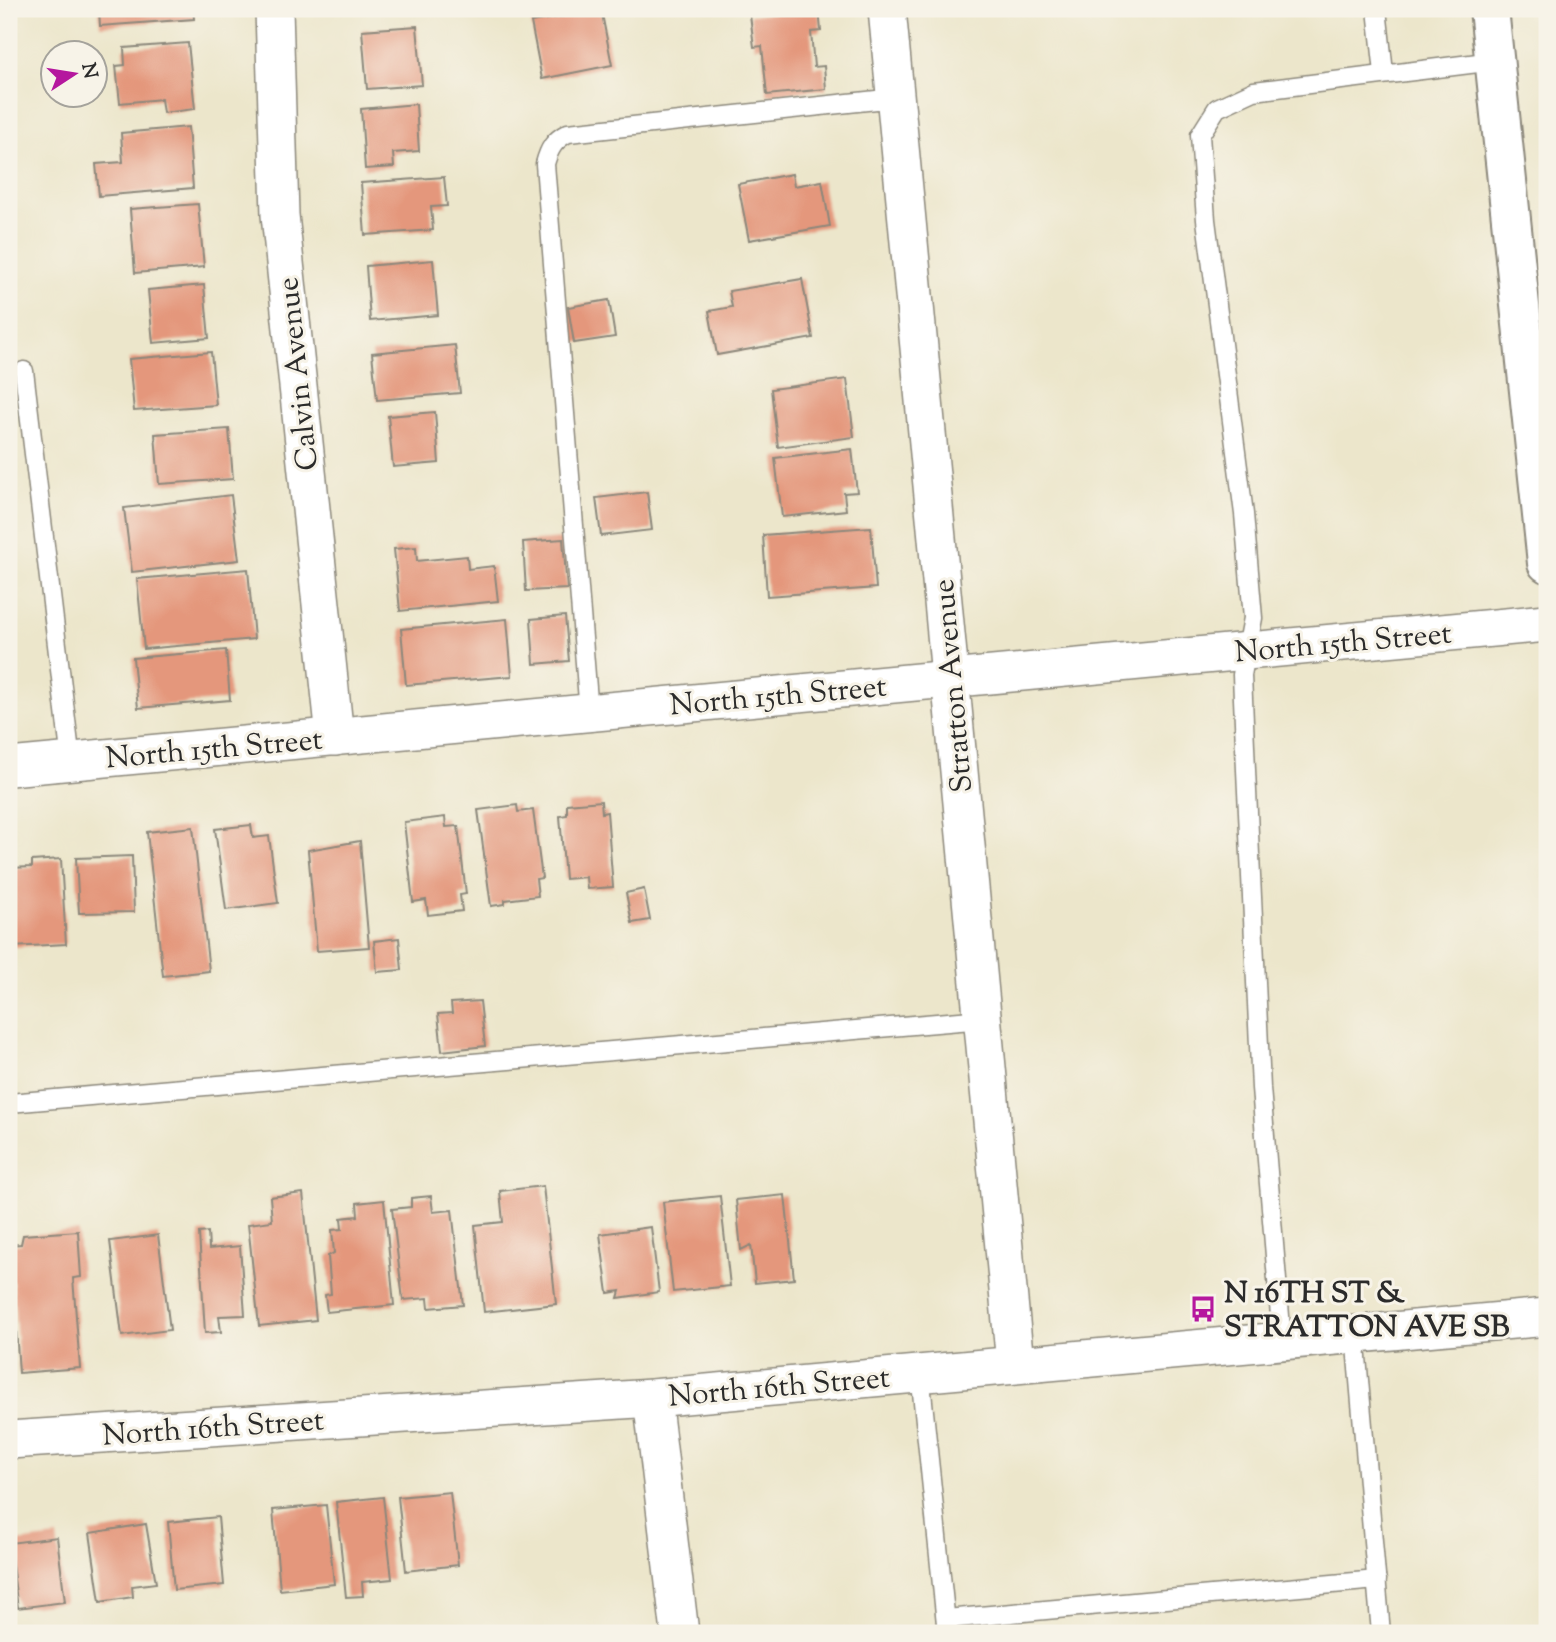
<svg xmlns="http://www.w3.org/2000/svg" width="1556" height="1642" font-family="'Sorts Mill Goudy',serif">
<style>
.building{fill:#e4977c}
.lines{fill:none;stroke-linecap:round;stroke-linejoin:round}
.lane-casing{stroke:#8c887b;stroke-width:21}
.street-casing{stroke:#8c887b;stroke-width:40}
.secondary-casing{stroke:#8c887b;stroke-width:42}
.lane{stroke:#fff;stroke-width:18}
.street{stroke:#fff;stroke-width:37}
.secondary{stroke:#fff;stroke-width:38}
.labels{text-anchor:middle;stroke-width:6;stroke-linejoin:round;paint-order:stroke}
.street-label{font-size:30px;fill:#2b2b2b;stroke:#f7f3e8}
.poi-label{font-size:30px;font-weight:bold;fill:#2b2b2b;stroke:#f7f3e8;text-anchor:start}
</style>
<rect width="100%" height="100%" fill="#f7f3e8"/>
<filter id="ink" filterUnits="userSpaceOnUse"><feTurbulence type="fractalNoise" baseFrequency=".0143" numOctaves="2"/><feDisplacementMap in="SourceGraphic" scale="14" xChannelSelector="R" yChannelSelector="G"/><feConvolveMatrix kernelMatrix="1 2 1 2 8 2 1 2 1" color-interpolation-filters="sRGB"/></filter>
<filter id="wash" filterUnits="userSpaceOnUse"><feTurbulence type="fractalNoise" baseFrequency=".00686" numOctaves="4" result="noise"/><feDisplacementMap in="SourceGraphic" scale="28" xChannelSelector="R" yChannelSelector="G"/><feGaussianBlur stdDeviation="1.57" result="paint"/><feColorMatrix in="noise" values="0 0 0 0 0 0 0 0 0 0 0 0 0 0 0 0 0 1.4 0 .05"/><feComposite in="paint" operator="in"/></filter>
<g filter="url(#wash)">
<rect width="100%" height="100%" fill="#ece6cb"/>
<g id="blocks">
<g class="building">
<path d="M99,9h94l1,10 -94,7z"/>
<path d="M601,9l11,56 -70,14 -11,-57z"/>
<path d="M819,9l2,22 -10,1 3,35 10,-1 2,23 -59,6 -5,-49 -8,1 -4,-32z"/>
<path d="M417,26l5,59 -55,4 -5,-59z"/>
<path d="M188,43l7,66 -32,4 -2,-14 -41,4 -4,-37 9,-1 -1,-17z"/>
<path d="M416,104l3,47 -26,2 1,14 -29,2 -4,-60z"/>
<path d="M188,127l5,61 -94,8 -3,-32 27,-2 -2,-29z"/>
<path d="M792,174l2,12 28,-5 8,45 -81,14 -11,-56z"/>
<path d="M444,177l3,29 -16,1 2,23 -68,5 -4,-52z"/>
<path d="M198,204l6,63 -69,6 -5,-64z"/>
<path d="M433,260l5,55 -68,6 -4,-55z"/>
<path d="M802,279l11,59 -96,17 -8,-44 23,-4 -3,-16z"/>
<path d="M204,285l5,53 -56,5 -5,-53z"/>
<path d="M609,300l6,37 -41,6 -6,-36z"/>
<path d="M455,345l5,48 -83,7 -5,-47z"/>
<path d="M211,352l5,53 -82,6 -5,-52z"/>
<path d="M847,379l7,58 -76,10 -7,-58z"/>
<path d="M435,412l4,51 -46,4 -5,-51z"/>
<path d="M229,429l4,50 -74,5 -4,-50z"/>
<path d="M852,449l5,43 -13,1 2,17 -64,7 -7,-59z"/>
<path d="M647,492l5,38 -51,6 -5,-38z"/>
<path d="M231,495l8,65 -107,12 -8,-64z"/>
<path d="M871,527l5,61 -109,8 -4,-61z"/>
<path d="M563,539l4,50 -41,2 -3,-49z"/>
<path d="M416,547l1,14 50,-5 1,13 26,-3 4,35 -98,10 -6,-62z"/>
<path d="M248,569l6,70 -110,10 -7,-70z"/>
<path d="M565,616l4,45 -35,3 -3,-45z"/>
<path d="M507,619l5,57 -106,9 -5,-56z"/>
<path d="M226,650l4,50 -92,8 -5,-50z"/>
<path d="M601,801l1,12 5,-1 6,75 -26,2 -1,-12 -21,2 -5,-63 7,-1v-11z"/>
<path d="M517,805l1,7 15,-2 9,68 -6,1 2,17 -33,4v4l-14,2 -13,-96z"/>
<path d="M445,817l1,10 12,-1 8,68 -6,1 2,16 -34,4 -2,-15 -13,2 -9,-80z"/>
<path d="M251,825l2,13 16,-2 9,67 -52,7 -11,-81z"/>
<path d="M193,827l16,144 -46,5 -16,-144z"/>
<path d="M360,841l9,106 -52,4 -9,-101z"/>
<path d="M132,856l2,56 -55,1 -3,-55z"/>
<path d="M61,859l5,85 -54,3 -3,-79 23,-1v-6z"/>
<path d="M644,889l6,31 -18,3 -6,-30z"/>
<path d="M399,938l3,32 -25,2 -3,-31z"/>
<path d="M480,1001l5,45 -43,5 -4,-37 14,-1 -1,-10z"/>
<path d="M543,1186l13,118 -72,8 -9,-87 28,-3 -3,-31z"/>
<path d="M303,1193l13,127 -57,6 -11,-102 24,-3 -2,-24z"/>
<path d="M785,1195l9,84 -39,4 -4,-38 -10,5 -5,-50z"/>
<path d="M431,1196l2,16 19,-2 11,95 -34,3 -1,-10 -25,2 -11,-91 19,-2v-9z"/>
<path d="M720,1196l10,90 -57,6 -10,-90z"/>
<path d="M384,1200l10,105 -67,7 -2,-17 6,-1 -3,-38 6,-3 -2,-23 10,-1 -1,-11 17,-2 -1,-13z"/>
<path d="M651,1227l8,65 -41,6 2,-7 -12,2 -8,-59z"/>
<path d="M78,1231l3,46 -8,1 7,90 -61,5 -6,-91 -4,1v-38l12,-1 2,-9z"/>
<path d="M208,1232l1,17 31,-3 5,69 -26,1 2,16 -16,1 -6,-100z"/>
<path d="M158,1235l12,95 -48,6 -12,-95z"/>
<path d="M450,1492l8,73 -52,6 -8,-74z"/>
<path d="M383,1497l9,82 -30,3 1,14 -17,1 -10,-95z"/>
<path d="M326,1505l8,79 -54,6 -7,-80z"/>
<path d="M218,1517l6,68 -50,5 -6,-68z"/>
<path d="M146,1524l10,59 -24,3 1,11 -33,5 -10,-69z"/>
<path d="M57,1537l8,65 -47,6 -9,-65z"/>
</g>
</g>
</g>
<g filter="url(#ink)">
<use href="#blocks" fill-opacity="0" stroke="#8c887b" stroke-width="2"/>
<g class="lines">
<g class="lane-casing">
<g id="lane">
<path d="M1377,9l7,64"/>
<path d="M24,371l47,390"/>
<path d="M589,713l-44,-549c4,-15 9,-24 23,-31l327,-35"/>
<path d="M9,1103l974,-84"/>
<path d="M1355,1334l26,299"/>
<path d="M1282,1340l-21,-252 -15,-318 -4,-95 11,-57 -9,-104 -38,-294 -6,-85 17,-27 37,-17 240,-30"/>
<path d="M920,1373l27,260"/>
<path d="M946,1619l431,-39"/>
</g>
</g>
<g class="street-casing">
<g id="street">
<path d="M274,9l6,206 55,522"/>
<path d="M887,9l128,1355"/>
<path d="M9,767l1538,-144"/>
<path d="M652,1398l28,235"/>
<path d="M9,1440l643,-42 895,-81"/>
</g>
</g>
<g class="secondary-casing">
<path id="secondary" d="M1489,9l58,554"/>
</g>
<use href="#lane" class="lane"/>
<use href="#street" class="street"/>
<use href="#secondary" class="secondary"/>
</g>
</g>
<defs>
<g id="bus-bare" transform="scale(2.1)"><path d="M-5-6H5V4H4V6H2V4H-2V6H-4V4H-5ZM-3.5-4V0h7V-4ZM-3.5 1.2v1.5H-2V1.2ZM2 1.2v1.5H3.5V1.2Z" fill="#b5179e" stroke="#f7f3e8" stroke-width="2.5" paint-order="stroke"/></g>
</defs>
<g fill-rule="evenodd">
<use href="#bus-bare" x="1203" y="1309"/>
</g>
<g class="labels">
<g class="street-label">
<text transform="translate(297 374) rotate(-96)" y="10">Calvin Avenue</text>
<text transform="translate(1343 642) rotate(-5)" y="10">North 15th Street</text>
<text transform="translate(952 686) rotate(-95)" y="10">Stratton Avenue</text>
<text transform="translate(778 695) rotate(-5)" y="10">North 15th Street</text>
<text transform="translate(214 748) rotate(-5)" y="10">North 15th Street</text>
<text transform="translate(779 1386) rotate(-5)" y="10">North 16th Street</text>
<text transform="translate(213 1427) rotate(-4)" y="10">North 16th Street</text>
</g>
<g class="poi-label">
<text x="1224" y="1302">N 16TH ST &amp;<tspan x="1224" dy="34">STRATTON AVE SB</tspan></text>
</g>
</g>
<rect width="1556" height="1642" fill="none" stroke="#f7f3e8" stroke-width="35"/>
<g transform="translate(74 74) rotate(78)"><circle r="33" fill="#f7f3e8" stroke="#a5a39c" stroke-width="2"/>
<path d="M0-5L12 26L0 18L-12 26Z" fill="#b5179e"/>
<text y="-10" font-size="19" font-weight="bold" text-anchor="middle" fill="#2b2b2b">N</text>
</g>
</svg>
